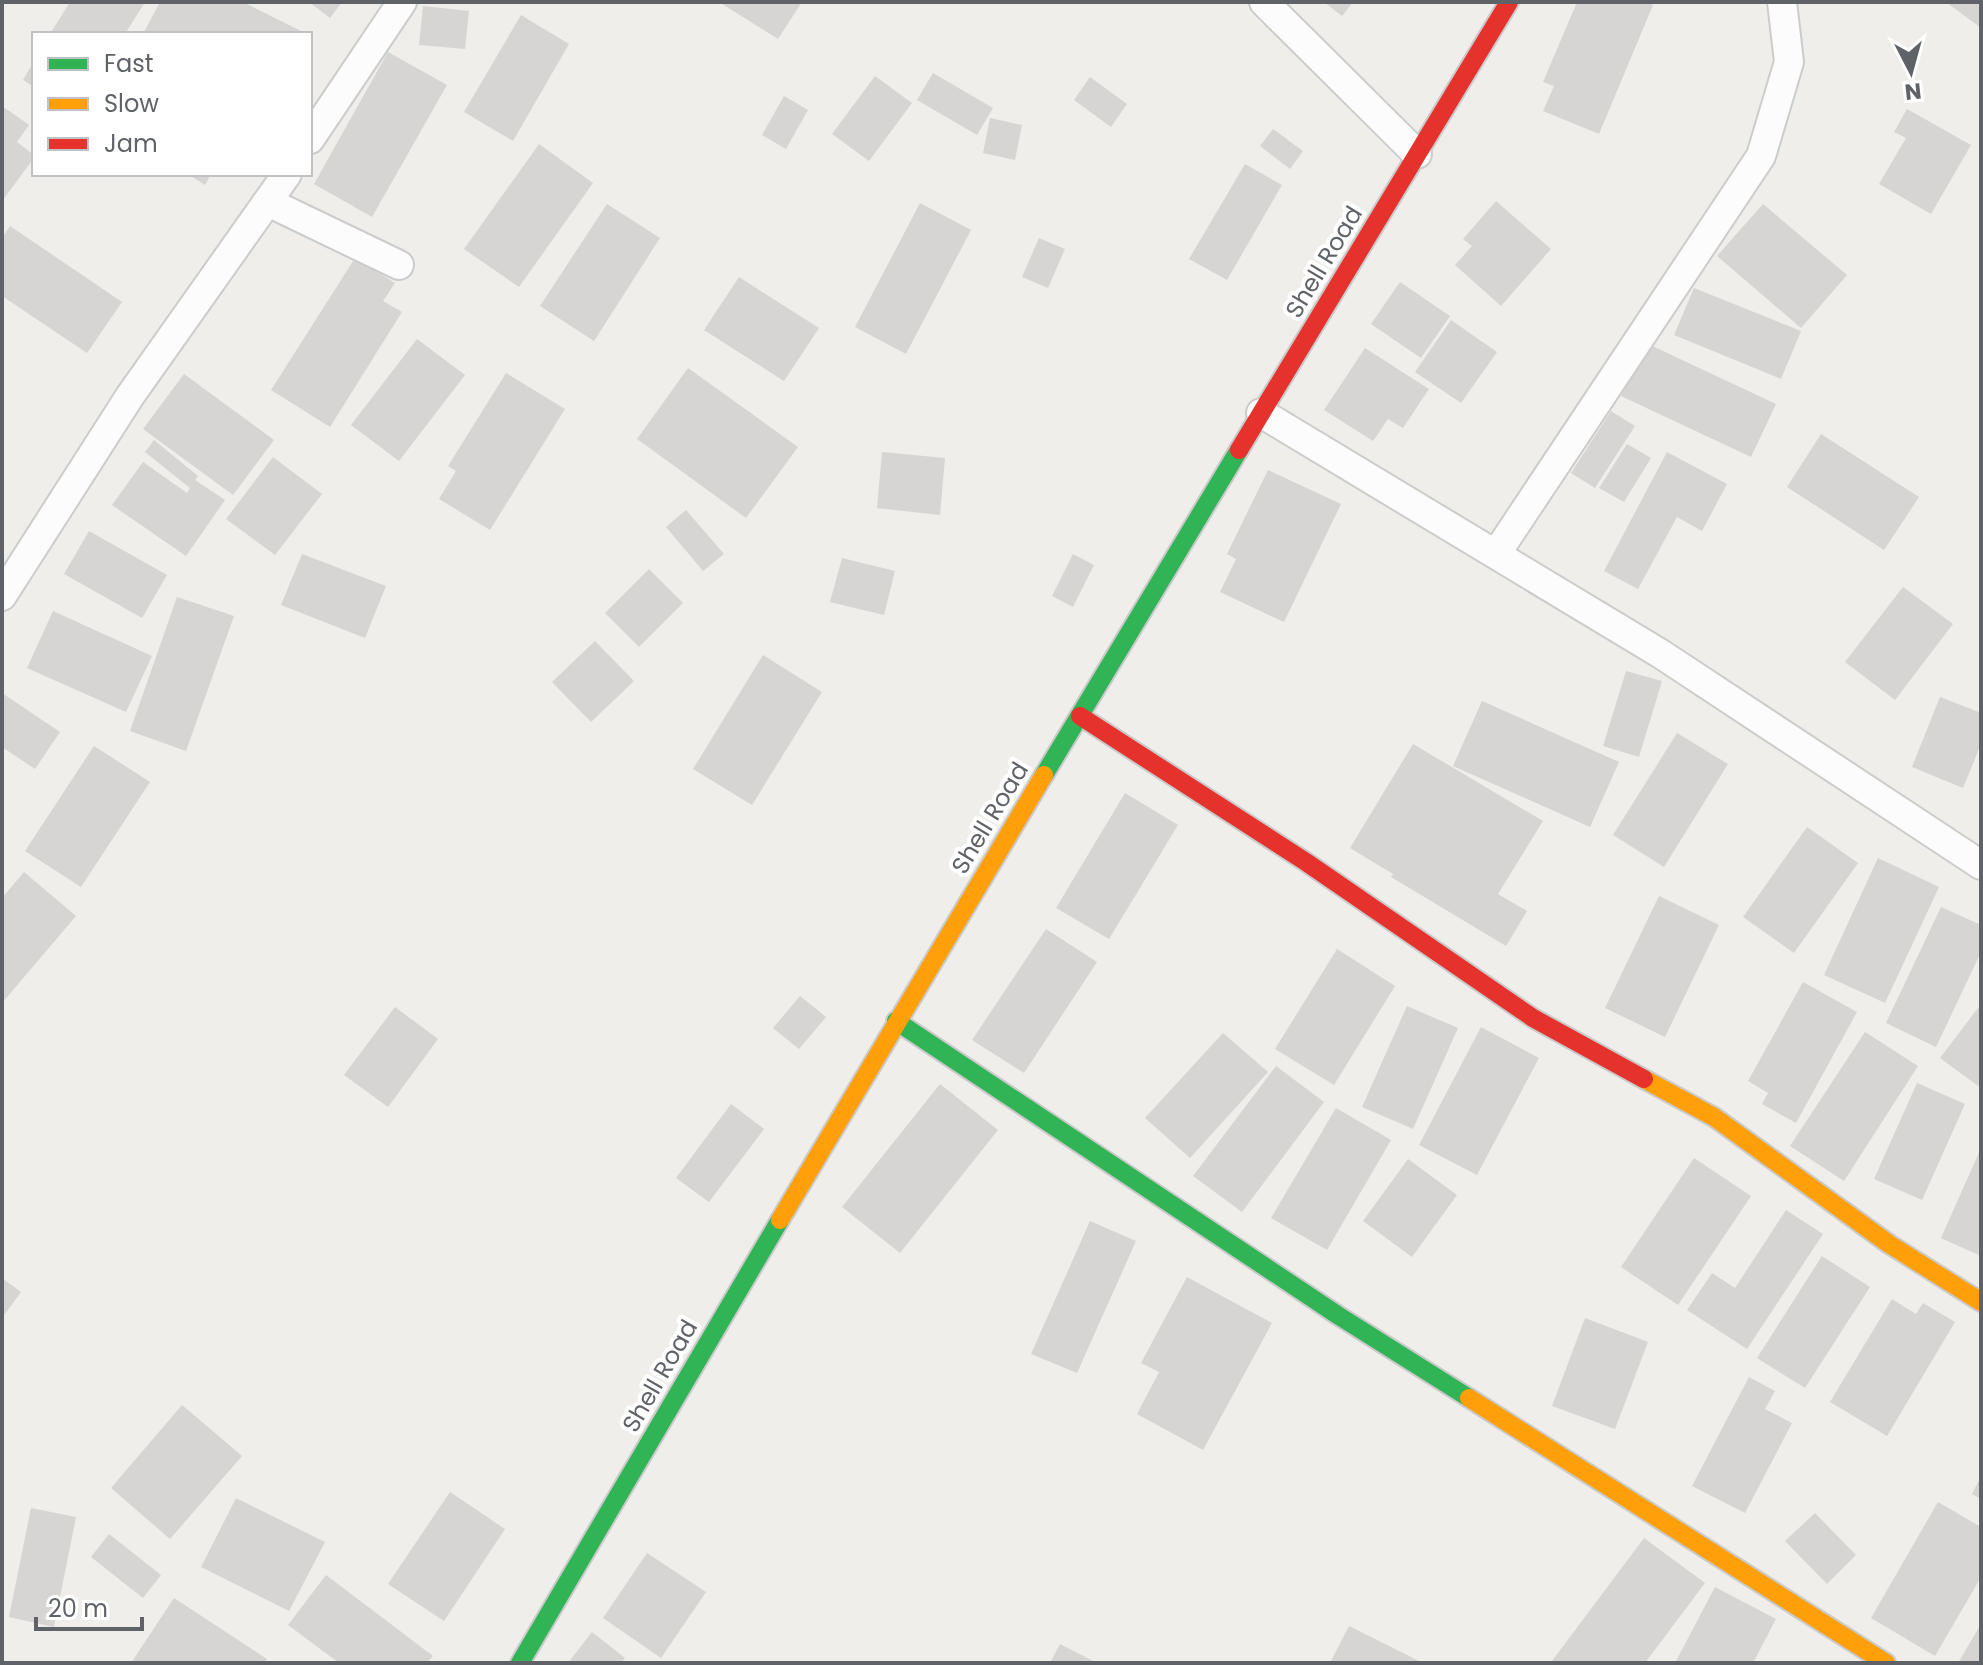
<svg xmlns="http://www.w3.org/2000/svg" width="1983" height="1665" font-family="Poppins,sans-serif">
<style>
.building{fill:#d6d5d3}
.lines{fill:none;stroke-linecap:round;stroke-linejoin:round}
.street-casing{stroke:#cbcccc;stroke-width:32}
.fast-casing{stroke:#cacacb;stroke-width:22}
.slow-casing{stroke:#cacacb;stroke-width:22}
.jam-casing{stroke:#cacacb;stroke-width:22}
.street{stroke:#fdfcfc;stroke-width:28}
.fast{stroke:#30b455;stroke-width:18}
.slow{stroke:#ff9f0a;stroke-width:18}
.jam{stroke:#e5322d;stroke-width:18}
.labels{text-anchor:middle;stroke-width:8;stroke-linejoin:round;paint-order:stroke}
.street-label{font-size:24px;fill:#5f6368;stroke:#fff}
</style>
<rect width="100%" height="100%" fill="#efeeea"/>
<g class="building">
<path d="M70,2h75l-20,32h-75z"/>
<path d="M160,2h83l64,32h-164z"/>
<path d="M309,2h33l-12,16z"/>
<path d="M719,2h83l-24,37z"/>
<path d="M1324,2h29l-11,14z"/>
<path d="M1577,2h69l7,3 -54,129 -56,-23 11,-25 -11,-4z"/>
<path d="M1946,2h35v26z"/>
<path d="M423,6l46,5 -4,38 -46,-4z"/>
<path d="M521,15l48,29 -56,97 -49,-29z"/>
<path d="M388,52l59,33 -75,132 -58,-33z"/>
<path d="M34,61v26l-11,-7z"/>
<path d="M933,73l60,35 -16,27 -60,-35z"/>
<path d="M875,76l37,27 -43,58 -37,-27z"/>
<path d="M1090,77l37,27 -16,23 -37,-27z"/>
<path d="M784,96l24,14 -22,39 -24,-14z"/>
<path d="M2,106l27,19 -12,17 17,13v3l-32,43z"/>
<path d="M1907,109l64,36 -40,69 -52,-30 27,-46 -12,-6z"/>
<path d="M990,118l32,7 -7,35 -32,-7z"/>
<path d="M1273,129l30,22 -13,18 -30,-23z"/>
<path d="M539,144l54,39 -74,104 -55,-38z"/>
<path d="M1245,164l37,21 -55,95 -38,-21z"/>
<path d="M188,174h23l-6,11z"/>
<path d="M1496,201l55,48 -50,57 -46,-41 17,-19 -9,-7z"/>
<path d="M920,203l51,27 -65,124 -51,-27z"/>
<path d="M607,204l53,34 -66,103 -54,-35z"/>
<path d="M1763,204l84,71 -46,53 -84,-72z"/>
<path d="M10,226l112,76 -35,51 -85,-57v-58z"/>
<path d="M1039,238l26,11 -17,39 -26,-11z"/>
<path d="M355,258l40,25 -12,18 19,11 -72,115 -59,-37z"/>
<path d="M739,277l80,51 -35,53 -80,-51z"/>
<path d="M1400,282l50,34 -29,42 -50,-34z"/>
<path d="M1694,288l107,43 -20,48 -107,-44z"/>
<path d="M1451,320l46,32 -36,51 -46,-31z"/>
<path d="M417,339l48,36 -66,86 -48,-36z"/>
<path d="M1646,343l130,61 -25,53 -130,-61z"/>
<path d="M1365,348l64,41 -26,39 -15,-9 -15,22 -49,-31z"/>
<path d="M688,368l110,79 -52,71 -109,-79z"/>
<path d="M506,373l59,36 -75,121 -51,-31 17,-28 -8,-5z"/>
<path d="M184,374l90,66 -41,55 -90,-66z"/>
<path d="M1611,411l24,15 -40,62 -24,-15z"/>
<path d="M1821,434l98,63 -35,53 -97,-63z"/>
<path d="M154,440l44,36 -3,4 30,20 -39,56 -74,-51 31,-43 44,31 3,-5 -45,-36z"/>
<path d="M1627,444l24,14 -27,44 -25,-14z"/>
<path d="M882,452l63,6 -5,57 -63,-7z"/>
<path d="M1667,452l60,32 -25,47 -25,-14 -39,72 -34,-18z"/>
<path d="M273,457l49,37 -47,61 -49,-36z"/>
<path d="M1268,470l73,34 -57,118 -64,-30 16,-33 -9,-5z"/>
<path d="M686,510l38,44 -21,17 -37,-44z"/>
<path d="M89,531l78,44 -25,43 -78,-44z"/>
<path d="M302,554l84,32 -21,52 -84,-33z"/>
<path d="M1073,554l21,11 -21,42 -21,-11z"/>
<path d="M842,558l53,13 -11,44 -54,-13z"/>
<path d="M649,569l34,34 -44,44 -34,-34z"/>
<path d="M1903,587l50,37 -58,76 -50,-38z"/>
<path d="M177,597l57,19 -48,135 -56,-20z"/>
<path d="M53,611l99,45 -26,56 -99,-44z"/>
<path d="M595,641l39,40 -43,41 -39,-40z"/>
<path d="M763,655l59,37 -70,113 -59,-36z"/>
<path d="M1626,671l36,10 -23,76 -36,-11z"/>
<path d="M2,693l58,39 -25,37 -33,-22z"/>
<path d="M1940,697l41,16v31l-18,44 -51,-21z"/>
<path d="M1482,701l137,61 -29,65 -137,-61z"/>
<path d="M1677,733l51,31 -64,103 -51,-32z"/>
<path d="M1413,744l130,77 -45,73 29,17 -21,35 -115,-69 2,-3 -43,-26z"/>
<path d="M94,746l56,36 -69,105 -56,-36z"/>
<path d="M1125,793l53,32 -69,114 -53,-31z"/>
<path d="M1807,827l51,36 -64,90 -51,-36z"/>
<path d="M1878,858l61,29 -54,116 -61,-28z"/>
<path d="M24,872l52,44 -74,87v-105z"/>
<path d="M1659,896l60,29 -54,112 -60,-29z"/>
<path d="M1941,907l40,18v27l-45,95 -50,-24z"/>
<path d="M1046,929l51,33 -73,111 -52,-33z"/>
<path d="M1337,949l58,37 -61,99 -59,-36z"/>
<path d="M1803,982l54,30 -61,111 -34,-19 6,-11 -20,-12z"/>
<path d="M800,996l26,21 -27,32 -26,-21z"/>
<path d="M1981,1004v84l-41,-30z"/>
<path d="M1407,1006l51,22 -45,101 -51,-22z"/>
<path d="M395,1007l43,32 -50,68 -44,-32z"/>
<path d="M1481,1027l58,31 -62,117 -58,-30z"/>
<path d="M1865,1032l53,34 -74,115 -54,-35z"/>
<path d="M1223,1033l45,39 -78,86 -45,-40z"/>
<path d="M1276,1066l48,36 -82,110 -49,-36z"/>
<path d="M1917,1083l48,21 -43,96 -48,-21z"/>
<path d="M940,1084l58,46 -98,123 -58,-46z"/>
<path d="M731,1104l33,25 -55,73 -33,-24z"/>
<path d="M1336,1108l55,32 -64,110 -56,-32z"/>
<path d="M1981,1148v108l-40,-18z"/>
<path d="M1694,1158l57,38 -73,109 -57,-38z"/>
<path d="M1408,1159l49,36 -45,62 -49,-36z"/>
<path d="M1786,1210l37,24 -76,115 -60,-39 25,-37 23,15z"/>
<path d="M1090,1221l46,20 -59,132 -46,-19z"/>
<path d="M1822,1256l48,31 -65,101 -48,-30z"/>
<path d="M1187,1277l85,46 -69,127 -66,-36 22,-42 -18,-9z"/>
<path d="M2,1278l19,14 -19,26z"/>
<path d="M1892,1299l24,15 7,-11 32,19 -68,114 -57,-34z"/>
<path d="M1585,1318l63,24 -33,87 -63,-23z"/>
<path d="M1749,1377l26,14 -10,18 27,14 -47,90 -53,-27z"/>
<path d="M182,1405l60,51 -72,83 -59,-51z"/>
<path d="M1981,1476v23l-9,-5z"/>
<path d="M450,1492l55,37 -61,92 -56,-37z"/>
<path d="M236,1498l89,44 -36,69 -88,-44z"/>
<path d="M1938,1502l43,25v50l-46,79 -64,-38z"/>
<path d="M31,1508l45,9 -22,110 -45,-10z"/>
<path d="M1815,1513l41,42 -29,29 -42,-43z"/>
<path d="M109,1534l52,41 -18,23 -52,-41z"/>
<path d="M1644,1538l61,45 -60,80h-91l-2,-2z"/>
<path d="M647,1553l59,39 -45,66 -58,-40z"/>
<path d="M326,1575l107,81 -6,7h-88l-51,-38z"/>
<path d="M1715,1587l61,32 -23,44h-78z"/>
<path d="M174,1598l93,61 -3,4h-133z"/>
<path d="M1981,1624v39h-23z"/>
<path d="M1349,1626l74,37h-93z"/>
<path d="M592,1632l33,26 -4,5h-53z"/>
<path d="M1060,1644l37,19h-47z"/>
</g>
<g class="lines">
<g class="street-casing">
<g id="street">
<path d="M1264,2l153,152"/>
<path d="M310,139l92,-137"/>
<path d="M268,202l131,63"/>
<path d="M1261,413l400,241 320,211"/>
<path d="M1496,554l265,-398 28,-94 -7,-60"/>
<path d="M2,596l128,-200 157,-222"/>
</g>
</g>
<g class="fast-casing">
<g id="fast">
<path d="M1044,775l195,-325"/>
<path d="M896,1021l443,295 130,82"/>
<path d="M520,1663l260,-443"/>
</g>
</g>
<g class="slow-casing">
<g id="slow">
<path d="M1644,1079l70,38 175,127 92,58"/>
<path d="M780,1220l264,-445"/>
<path d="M1469,1398l417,265"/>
</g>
</g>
<g class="jam-casing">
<g id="jam">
<path d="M1239,450l270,-448"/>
<path d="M1080,716l226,146 227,156 111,61"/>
</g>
</g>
<use href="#street" class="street"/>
<use href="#fast" class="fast"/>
<use href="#slow" class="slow"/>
<use href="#jam" class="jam"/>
</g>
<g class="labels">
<g class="street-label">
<text transform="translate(1324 262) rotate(-59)" y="8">Shell Road</text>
<text transform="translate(990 818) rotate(-59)" y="8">Shell Road</text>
<text transform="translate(660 1376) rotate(-60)" y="8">Shell Road</text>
</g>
</g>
<rect width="1983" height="1665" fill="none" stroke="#5f6368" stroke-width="8"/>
<rect x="32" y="32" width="280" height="144" fill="#ffffff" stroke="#bfc1c3" stroke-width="2"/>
<rect x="48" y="58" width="40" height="12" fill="#30b455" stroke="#bfc1c3" stroke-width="2"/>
<text x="104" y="72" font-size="24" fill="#5f6368">Fast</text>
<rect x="48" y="98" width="40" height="12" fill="#ff9f0a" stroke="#bfc1c3" stroke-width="2"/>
<text x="104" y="112" font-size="24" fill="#5f6368">Slow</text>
<rect x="48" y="138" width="40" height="12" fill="#e5322d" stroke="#bfc1c3" stroke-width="2"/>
<text x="104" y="152" font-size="24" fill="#5f6368">Jam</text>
<g transform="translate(1911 72) rotate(174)" stroke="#ffffff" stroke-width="6" paint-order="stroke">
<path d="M0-6L14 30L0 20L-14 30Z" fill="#5f6368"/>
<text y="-12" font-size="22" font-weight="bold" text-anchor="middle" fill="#5f6368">N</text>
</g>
<path d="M36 1617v12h106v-12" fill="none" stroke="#5f6368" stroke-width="4"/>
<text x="48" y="1617" font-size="24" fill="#5f6368" stroke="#ffffff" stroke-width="6" paint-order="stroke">20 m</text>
</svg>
